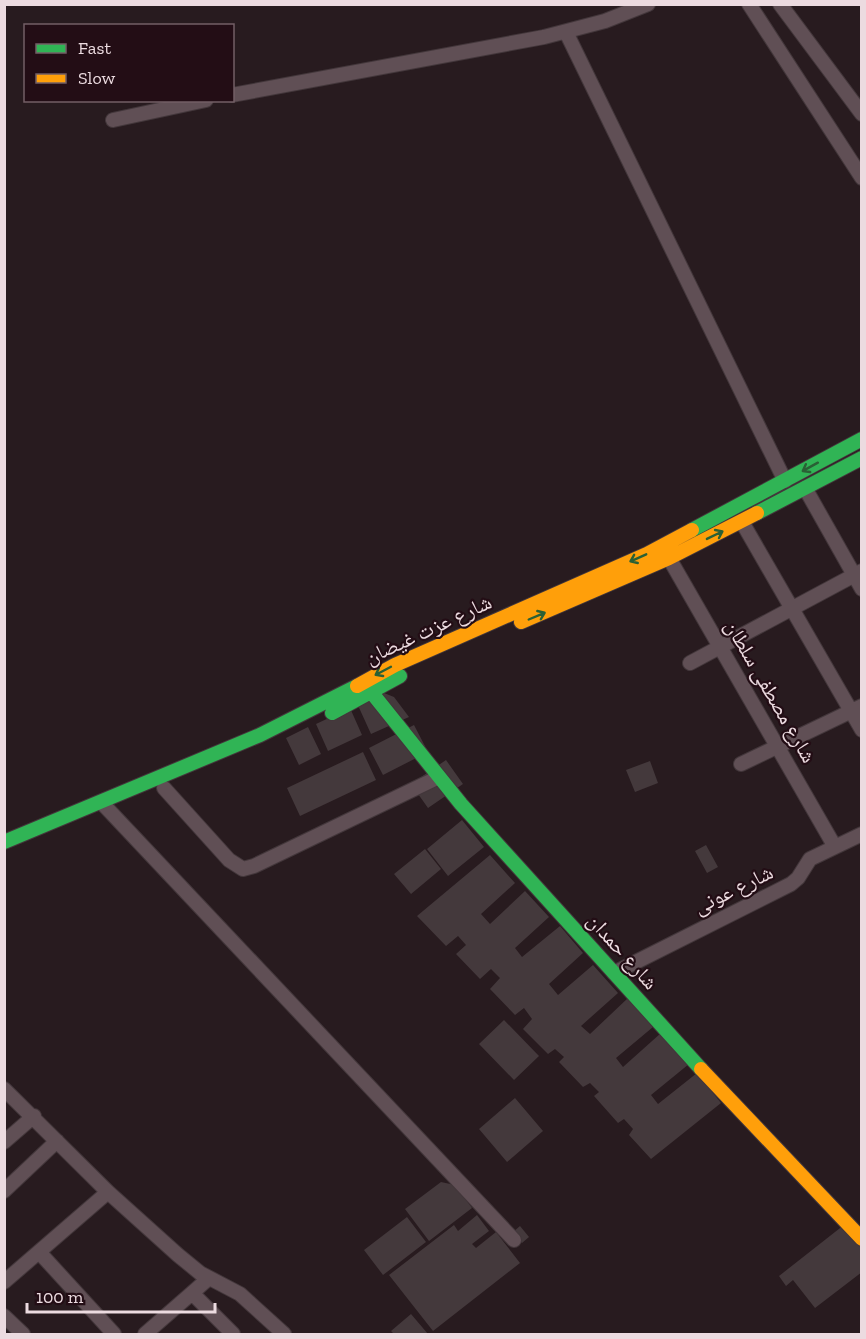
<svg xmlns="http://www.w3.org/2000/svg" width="866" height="1339" viewBox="0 0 866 1339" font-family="'Zilla Slab','Noto Naskh Arabic',serif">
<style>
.building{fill:#44393c}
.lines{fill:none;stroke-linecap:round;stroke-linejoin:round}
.street-casing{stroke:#43373b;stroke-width:16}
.fast-casing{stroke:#43373b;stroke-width:16}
.slow-casing{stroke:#43373b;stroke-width:16}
.street{stroke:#604f55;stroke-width:14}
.fast{stroke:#30b455;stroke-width:14}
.slow{stroke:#ff9f0a;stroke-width:14}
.oneway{stroke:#2a6035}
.labels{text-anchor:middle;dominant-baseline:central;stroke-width:4.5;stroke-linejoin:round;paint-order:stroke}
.street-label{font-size:21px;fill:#ecdbe0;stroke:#230d15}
</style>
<rect width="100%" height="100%" fill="#281b1f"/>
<path class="building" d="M379,691L394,697L409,717L371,734L356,701Z
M350,708L362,735L328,751L316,724Z
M414,725L428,752L383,775L369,748Z
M308,727L321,754L299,765L286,738Z
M363,752L376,780L300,816L287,788Z
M446,760L463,784L428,808L411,784Z
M650,761L658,783L635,792L626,770Z
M462,820L484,847L448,876L427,849Z
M706,845L718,867L707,873L695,851Z
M425,849L441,869L411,894L394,874Z
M490,855L515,883L481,914L490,924L525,891L549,917L515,948L522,957L560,926L583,953L549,984L558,995L593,965L618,993L581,1026L590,1034L628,998L653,1027L616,1058L623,1067L661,1033L689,1064L651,1095L658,1104L697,1073L721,1103L651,1159L629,1135L633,1129L624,1119L618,1123L594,1096L599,1092L590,1083L583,1087L559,1062L564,1057L555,1049L548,1054L523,1029L532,1019L524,1008L515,1015L490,989L500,978L491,969L480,979L456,954L466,945L458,936L446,946L417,916Z
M504,1020L539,1056L514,1080L479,1044Z
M515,1098L543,1131L507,1162L479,1129Z
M441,1182L455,1185L472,1208L429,1241L405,1209Z
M477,1215L489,1231L472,1244L476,1248L496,1232L520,1263L433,1331L389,1275L454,1225L458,1231Z
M407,1217L426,1242L383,1275L364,1250Z
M849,1221L862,1237V1272L815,1308L793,1280L786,1286L779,1276Z
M520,1226L529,1237L522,1243L513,1232Z
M411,1314L428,1334H394L391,1331Z"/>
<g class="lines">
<g class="street-casing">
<path id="street" d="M749,4L862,178
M780,4L862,114
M566,32L785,481
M232,95L544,37L605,21L648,4
M113,120L206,100
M805,488L862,589
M742,522L862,730
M669,558L835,847
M690,663L862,571
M741,764L862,706
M164,788L229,860L243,869L254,866L439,777
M102,803L514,1240
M614,973L791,884L798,878L810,859L862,834
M4,1089L108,1192L178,1255L200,1273L240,1294L284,1334
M4,1142L34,1116
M4,1191L57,1141
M39,1252L114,1334
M209,1278L192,1293L233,1334
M4,1282L108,1192
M4,1316L23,1334
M145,1334L192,1293"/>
</g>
<g class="fast-casing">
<path id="fast" d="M757,513L862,458
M692,530L862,439
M364,683L461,804L701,1069
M332,713L400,676
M4,842L260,735L357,686"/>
</g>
<g class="slow-casing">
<path id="slow" d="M521,622L669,558L757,513
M357,686L395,665L647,554L692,530
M701,1069L862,1239"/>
</g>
<use href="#street" class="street"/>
<use href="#fast" class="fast"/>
<use href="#slow" class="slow"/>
</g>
<defs><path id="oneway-shaft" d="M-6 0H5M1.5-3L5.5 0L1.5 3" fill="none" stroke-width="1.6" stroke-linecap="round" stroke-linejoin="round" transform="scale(1.5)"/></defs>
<g class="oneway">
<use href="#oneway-shaft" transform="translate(810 467) rotate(151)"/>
<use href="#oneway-shaft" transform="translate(715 535) rotate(-26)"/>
<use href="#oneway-shaft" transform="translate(638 558) rotate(156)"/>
<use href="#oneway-shaft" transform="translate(537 616) rotate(-23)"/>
<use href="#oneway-shaft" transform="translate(383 671) rotate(152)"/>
</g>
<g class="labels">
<g class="street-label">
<text transform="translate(428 629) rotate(-25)">شارع عزت غيضان</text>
<text transform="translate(771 691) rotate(60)">شارع مصطفى سلطان</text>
<text transform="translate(733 889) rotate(-26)">شارع عونى</text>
<text transform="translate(623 951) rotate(48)">شارع حمدان</text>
</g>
</g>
<rect width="866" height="1339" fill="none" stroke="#ecdbe0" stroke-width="12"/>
<rect x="24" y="24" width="210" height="78" fill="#230d15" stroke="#735f66" stroke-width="1.5"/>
<rect x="36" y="44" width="30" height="9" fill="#30b455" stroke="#735f66" stroke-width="1.5"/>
<text x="78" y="54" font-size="18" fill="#ecdbe0">Fast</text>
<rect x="36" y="74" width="30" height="9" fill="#ff9f0a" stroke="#735f66" stroke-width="1.5"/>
<text x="78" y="84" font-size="18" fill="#ecdbe0">Slow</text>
<path d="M27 1303v9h188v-9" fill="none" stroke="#ecdbe0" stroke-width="3"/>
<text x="36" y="1303" font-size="18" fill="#ecdbe0" stroke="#230d15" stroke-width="4.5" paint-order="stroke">100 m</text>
</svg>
